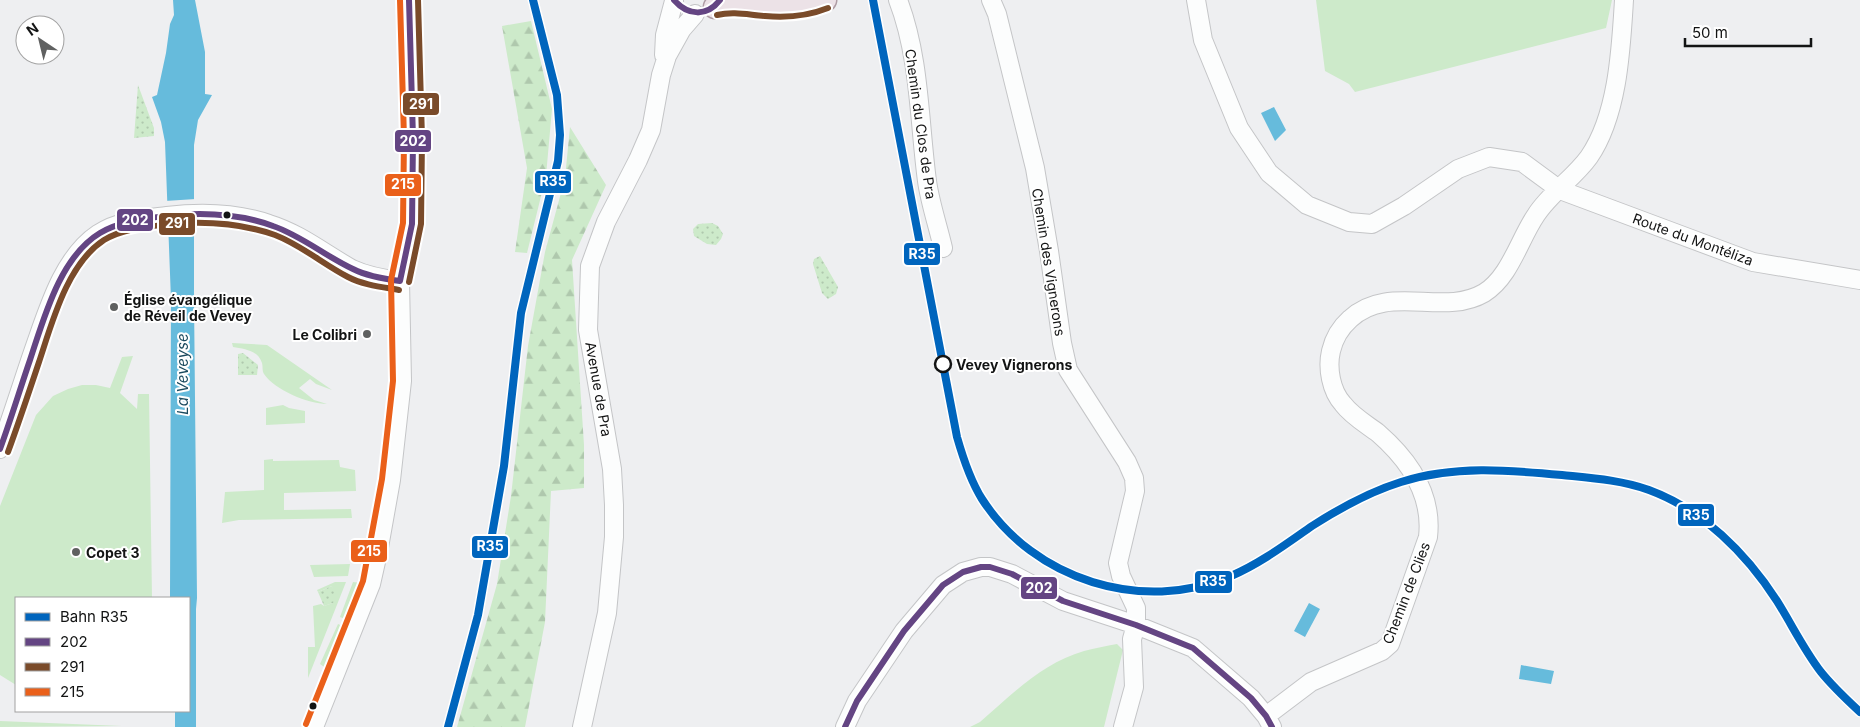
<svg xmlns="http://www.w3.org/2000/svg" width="1860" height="727" viewBox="0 0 1860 727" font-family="Inter,sans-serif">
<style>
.green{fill:#cdeaca}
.forest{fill:url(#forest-firs)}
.park{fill:url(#park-dots)}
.water{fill:#66bbdc}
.pier{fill:#eeeff1}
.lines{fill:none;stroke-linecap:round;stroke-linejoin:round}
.minor-casing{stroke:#c4c5c7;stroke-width:20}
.major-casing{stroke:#ae9ca4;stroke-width:25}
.minor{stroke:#fcfdfd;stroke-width:18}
.major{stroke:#ece2e7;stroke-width:22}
.bus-1-casing{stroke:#fff;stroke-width:10}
.bus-2-casing{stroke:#fff;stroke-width:10}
.bus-3-casing{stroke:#fff;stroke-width:10}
.bus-1{stroke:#644583;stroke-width:6}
.bus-2{stroke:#7a4b2a;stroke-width:6}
.bus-3{stroke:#ea601a;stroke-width:6}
.rail-1-casing{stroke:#fff;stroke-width:11}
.rail-1{stroke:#0065bd;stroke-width:8}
.bus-dot{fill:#131414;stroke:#fff;stroke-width:2}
.poi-dot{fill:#606161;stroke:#fff;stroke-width:2}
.stop-dot{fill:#fff;stroke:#131414;stroke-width:2.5}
.labels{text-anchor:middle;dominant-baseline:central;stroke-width:4;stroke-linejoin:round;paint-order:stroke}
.street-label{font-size:14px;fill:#131414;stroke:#fff}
.poi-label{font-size:14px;font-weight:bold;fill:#131414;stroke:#fff;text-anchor:start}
.stop-label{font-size:14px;font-weight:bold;fill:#131414;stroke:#fff;text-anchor:start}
.water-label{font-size:15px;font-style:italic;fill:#1b4a5e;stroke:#fff}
.line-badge{stroke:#fff;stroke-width:2}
.badge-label{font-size:14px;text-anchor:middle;font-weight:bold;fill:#fff}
</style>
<defs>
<pattern id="forest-firs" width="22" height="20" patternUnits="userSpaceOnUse" patternTransform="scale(1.25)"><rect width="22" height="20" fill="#cdeaca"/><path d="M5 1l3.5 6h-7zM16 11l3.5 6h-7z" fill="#afc8ad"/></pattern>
<pattern id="park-dots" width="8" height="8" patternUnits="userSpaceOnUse" patternTransform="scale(1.25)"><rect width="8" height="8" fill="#cdeaca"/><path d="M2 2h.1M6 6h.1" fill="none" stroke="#afc8ad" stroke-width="1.8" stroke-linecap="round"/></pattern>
</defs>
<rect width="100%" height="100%" fill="#eeeff1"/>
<path class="green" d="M1316,0H1612L1606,28L1355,92L1349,84L1325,71Z
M232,343L267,345L332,390L316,384L310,379L299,388L314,400L327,404C308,404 275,390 264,374C262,371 263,367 262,363C258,350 244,349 233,347Z
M133,356L120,393L137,409L138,394H149L152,598H16V685L0,675V506L36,415L53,396L68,389L82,385H96L110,388L122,357Z
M283,405L289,408L305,411V423L266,425V408Z
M273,459V461L339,460L340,467L355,470L356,491L284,493V510L351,509L352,518L239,520L222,523L225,492L264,490V460Z
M350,564L348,576L314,577L310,565Z
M335,582H346L308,678V647H315L313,606L321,604L324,606L333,603L332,586L318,592L317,590Z
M353,582L361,583L348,620L340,617Z
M338,624L345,627L327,669L320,664Z
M1117,644L1123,650L1104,727H970L980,722C1011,695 1042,663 1084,651C1095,648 1106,646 1117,644Z
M0,721L122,726L0,727Z"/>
<path class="forest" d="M531,21L552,109L546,176L527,253L515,252L527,168L502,26Z
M570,127L606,185L572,260L584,445V488L551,491L545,622L525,727H457L497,584L511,496L528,346L545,252L565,178Z"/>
<path class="park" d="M138,85L154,128V136L134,138Z
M712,223L718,226L723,234L721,239L716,245L707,244L694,236L693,229L698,224Z
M820,256L838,287L836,294L828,299L822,293L813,264L814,259Z
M243,353L258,365L257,375H238V354Z
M332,586L336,598L333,603L324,606L318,592Z"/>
<path class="water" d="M173,0H195L205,52V94L212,95L198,120L194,145V299L197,598L196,609V727H175V711H189V598H170L171,300L165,142L161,122L152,97L157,95L166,53L170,24L174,15Z
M1274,107L1286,130L1275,141L1261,113Z
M1309,603L1320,609L1305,637L1294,631Z
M1521,665L1554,671L1551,684L1519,679Z"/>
<path class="pier" d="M196,199V232L166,233L165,201Z"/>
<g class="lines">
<g class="minor-casing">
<path id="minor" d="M898,0C920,57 919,121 927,181C930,203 938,226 943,248
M991,0L997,14L1035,168L1049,251L1062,343L1068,370L1127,462L1134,478L1135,491L1118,563L1121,576L1136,608V625L1132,639L1134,687L1123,727
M1196,0L1203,40L1239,128L1269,173L1307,205L1349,222L1372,224L1404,206L1458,169L1489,157L1522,162L1560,190L1753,262L1860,280
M664,55L665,35L674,1
M0,449C12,417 22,384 33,352C47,313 62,258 98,234C120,220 142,219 167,216C200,212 237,213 269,224C299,233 325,254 352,269C367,276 384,279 400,281
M1266,716L1311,682L1382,651L1390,644L1428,537C1433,494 1409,460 1378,433C1366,424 1352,416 1343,404C1331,391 1327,368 1331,351C1334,338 1341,327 1350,319C1388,283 1443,317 1484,293C1510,277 1519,240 1536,215C1550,193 1574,178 1589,157C1618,115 1621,49 1624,0
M314,727L371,584L378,553L391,480L402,381L400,281L402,267L406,258L412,224L413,138L409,0
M582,727L607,613L614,537V505L612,469L588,330L590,266L606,222L638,160L651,130L661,75L667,56L682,29L695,14
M845,727L857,701L904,631L943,585L963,572L981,567H990L1012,574L1063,601L1136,625L1193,648L1251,698L1266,716L1272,727"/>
</g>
<g class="major-casing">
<path id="major" d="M715,7C733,0 753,7 772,8C790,9 809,7 825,0"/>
</g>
<use href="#minor" class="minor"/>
<use href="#major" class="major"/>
<g class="bus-1-casing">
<path id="bus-1" d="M674,0C688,16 707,17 720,0
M400,281L412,224L413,138L409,0
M0,449C11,419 20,389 30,360C44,318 60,257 100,233C120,221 143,219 165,216C202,212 238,213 273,226C302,236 325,256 353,269C367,276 384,279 400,281
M845,727L857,701L904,631L943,585L963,572L981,567H990L1012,574L1063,601L1136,625L1193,648L1251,698L1266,716L1272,727"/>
</g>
<g class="bus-2-casing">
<path id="bus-2" d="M717,15C734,11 749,15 765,16C787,18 808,16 828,8
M409,282L421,224L422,138L418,0
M8,452C19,422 29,392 39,362C52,323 67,264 104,240C124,228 148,227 170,224C206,221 241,223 275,235C301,245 323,264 348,277C363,285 382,287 399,290"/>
</g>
<g class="bus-3-casing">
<path id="bus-3" d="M306,724L363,581L382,479L393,381L391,280L403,223L404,138L400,0"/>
</g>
<use href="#bus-1" class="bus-1"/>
<use href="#bus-2" class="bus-2"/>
<use href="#bus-3" class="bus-3"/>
<g class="rail-1-casing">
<path id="rail-1" d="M873,0L957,437C963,458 970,480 982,499C1034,580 1142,614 1231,576C1261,563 1286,544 1312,526C1340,508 1369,492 1401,482C1454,465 1508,470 1562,475C1591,478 1621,480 1649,490C1703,510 1746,553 1777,601C1792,625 1804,650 1821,672C1833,687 1846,699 1860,712
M448,727L478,615L504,466L521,313L558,161L560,135L557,95L533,0"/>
</g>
<use href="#rail-1" class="rail-1"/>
</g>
<g class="bus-dot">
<circle cx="227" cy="215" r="4.5"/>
<circle cx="313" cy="706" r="4.5"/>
</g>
<g class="poi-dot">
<circle cx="114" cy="307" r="5"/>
<circle cx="367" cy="334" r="5"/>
<circle cx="76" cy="552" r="5"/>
</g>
<circle class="stop-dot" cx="943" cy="364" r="8"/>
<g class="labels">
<g class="street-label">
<text transform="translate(921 124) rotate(82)">Chemin du Clos de Pra</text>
<text transform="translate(1693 239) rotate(20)">Route du Montéliza</text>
<text transform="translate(1049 262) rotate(81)">Chemin des Vignerons</text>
<text transform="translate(599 389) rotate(80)">Avenue de Pra</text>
<text transform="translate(1406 593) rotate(-69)">Chemin de Clies</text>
</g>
<g class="poi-label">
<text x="124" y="299">Église évangélique<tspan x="124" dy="16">de Réveil de Vevey</tspan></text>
<text x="357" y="334" text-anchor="end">Le Colibri</text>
<text x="86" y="552">Copet 3</text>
</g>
<g class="stop-label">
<text x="956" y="364">Vevey Vignerons</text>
</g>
<g class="water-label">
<text transform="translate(182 374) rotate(-90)">La Veveyse</text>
</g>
</g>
<g class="line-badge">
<rect x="402" y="92" width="38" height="24" rx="5" fill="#7a4b2a"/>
<rect x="394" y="129" width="38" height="24" rx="5" fill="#644583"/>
<rect x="534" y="170" width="38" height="24" rx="5" fill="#0065bd"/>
<rect x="384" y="173" width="38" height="24" rx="5" fill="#ea601a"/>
<rect x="116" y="208" width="38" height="24" rx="5" fill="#644583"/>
<rect x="158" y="212" width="38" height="24" rx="5" fill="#7a4b2a"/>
<rect x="903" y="242" width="38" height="24" rx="5" fill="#0065bd"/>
<rect x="1677" y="503" width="38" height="24" rx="5" fill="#0065bd"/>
<rect x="471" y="535" width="38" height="24" rx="5" fill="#0065bd"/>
<rect x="350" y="539" width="38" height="24" rx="5" fill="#ea601a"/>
<rect x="1194" y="570" width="39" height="24" rx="5" fill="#0065bd"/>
<rect x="1020" y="576" width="38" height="24" rx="5" fill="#644583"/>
</g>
<g class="badge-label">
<text x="421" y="109">291</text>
<text x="413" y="146">202</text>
<text x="553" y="186">R35</text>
<text x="403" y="189">215</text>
<text x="135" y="225">202</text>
<text x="177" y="228">291</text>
<text x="922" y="259">R35</text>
<text x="1696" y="520">R35</text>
<text x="490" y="551">R35</text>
<text x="369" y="556">215</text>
<text x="1213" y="586">R35</text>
<text x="1039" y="593">202</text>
</g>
<rect x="15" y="597" width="175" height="115" fill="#ffffff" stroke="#a1a1a1"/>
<rect x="25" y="613" width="25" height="8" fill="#0065bd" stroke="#a1a1a1"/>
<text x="60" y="622" font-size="15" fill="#131414">Bahn R35</text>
<rect x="25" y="638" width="25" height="8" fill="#644583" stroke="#a1a1a1"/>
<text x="60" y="647" font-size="15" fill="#131414">202</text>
<rect x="25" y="663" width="25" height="8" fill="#7a4b2a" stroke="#a1a1a1"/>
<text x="60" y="672" font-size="15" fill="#131414">291</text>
<rect x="25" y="688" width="25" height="8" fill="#ea601a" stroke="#a1a1a1"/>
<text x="60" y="697" font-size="15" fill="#131414">215</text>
<g transform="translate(40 40) rotate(325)"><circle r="24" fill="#ffffff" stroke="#a1a1a1"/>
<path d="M0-4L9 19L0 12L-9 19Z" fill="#606161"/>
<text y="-8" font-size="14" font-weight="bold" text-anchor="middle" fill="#131414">N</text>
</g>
<path d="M1685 38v8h126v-8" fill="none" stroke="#131414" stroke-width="2.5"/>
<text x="1692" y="38" font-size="15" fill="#131414" stroke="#ffffff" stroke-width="4" paint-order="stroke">50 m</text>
</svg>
